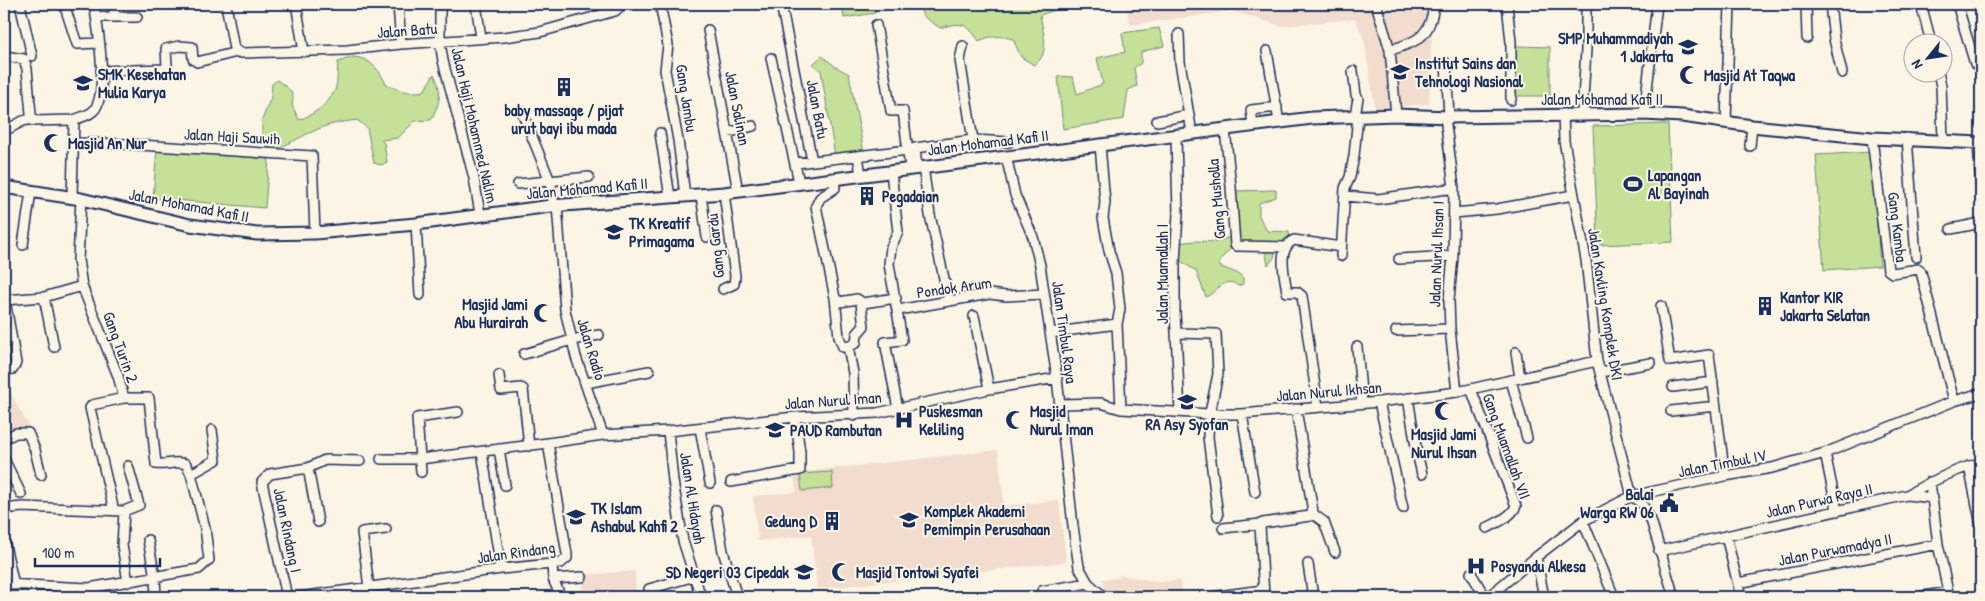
<svg xmlns="http://www.w3.org/2000/svg" width="1985" height="601" viewBox="0 0 1985 601" font-family="'Patrick Hand',sans-serif">
<style>
.built{fill:#f2dcce}
.green{fill:#c5e198;stroke:#70887b}
.lines{fill:none;stroke-linecap:round;stroke-linejoin:round}
.minor-casing{stroke:#1b2f5e;stroke-width:12}
.major-casing{stroke:#1b2f5e;stroke-width:15}
.minor{stroke:#fcf5e5;stroke-width:9}
.major{stroke:#fcf5e5;stroke-width:11}
.labels{text-anchor:middle;dominant-baseline:central;stroke-width:4;stroke-linejoin:round;paint-order:stroke}
.street-label{font-size:16px;fill:#1b2f5e;stroke:#fcf5e5}
.poi-label{font-size:16px;font-weight:bold;fill:#1b2f5e;stroke:#fcf5e5;text-anchor:start}
</style>
<rect width="100%" height="100%" fill="#fcf5e5"/>
<filter id="ink" filterUnits="userSpaceOnUse"><feTurbulence type="fractalNoise" baseFrequency=".02" numOctaves="2"/><feDisplacementMap in="SourceGraphic" scale="10" xChannelSelector="R" yChannelSelector="G"/><feConvolveMatrix kernelMatrix="1 2 1 2 8 2 1 2 1" color-interpolation-filters="sRGB"/></filter>
<g filter="url(#ink)">
<path class="built" d="M1126,4H1433L1429,104L1375,108L1364,39L1355,19L1281,26L1232,11L1130,25Z
M4,375L15,402L29,426L4,440Z
M998,450L1004,506L1059,500L1066,562L817,589L811,535L758,541L753,496L796,492L794,473Z
M635,571L636,597H584L583,575Z
M1119,575L1162,582L1180,580L1182,593L1194,592L1195,597H1108L1104,591L1103,579L1120,578Z"/>
<path class="green" d="M842,4H874L875,13L844,18Z
M918,4H1073V7L1055,10L1040,15C1043,32 1051,54 1034,65L1021,57L1013,39C1001,36 990,35 979,41C966,22 961,22 940,28L923,16Z
M1247,4H1279L1273,10Z
M1159,28L1164,46L1141,52V63L1134,68L1137,86L1128,90L1124,119L1063,129L1058,76L1073,77L1077,94L1103,84L1097,58L1125,52L1122,33Z
M1516,46L1550,47V96H1516Z
M822,56L836,67L849,74L865,158L836,162L821,71L813,64Z
M353,57C370,58 379,69 386,84C399,91 410,94 424,91L434,74C443,93 440,102 431,120L415,121L398,138L381,140L384,143L387,162L381,165L374,163L367,128L357,120C342,122 328,124 314,131C299,137 286,147 270,150L262,137V120L271,97L272,84L277,80C287,87 296,92 292,105L299,120C314,114 327,106 335,90C338,83 337,70 338,62Z
M1668,124L1673,242L1598,245L1593,126Z
M157,149L269,159L265,208L153,198Z
M1872,152L1880,266L1824,270L1816,155Z
M1276,190V197L1259,203V216L1267,231L1289,232L1290,241L1276,247L1274,258L1268,265L1265,250L1251,243L1237,242L1220,260L1219,266L1239,274L1243,278V284L1238,286C1225,275 1217,292 1206,297L1196,271L1179,260L1177,243L1195,241L1217,242L1235,235L1232,191Z
M832,472L833,488L802,491L800,474Z"/>
<g class="lines">
<g class="minor-casing">
<path id="minor" d="M20,4L32,56
M64,4L77,44L99,43
M113,4L115,17
M226,4L234,49L241,53L347,50L401,44L504,37L540,32L615,11L623,4
M398,4L401,44
M440,4V42L443,61L474,178L480,214
M476,4L481,38
M660,4L668,45L665,70L678,140L685,196
M781,4L812,161
M1376,4L1390,50L1396,115
M1507,4L1511,42V100
M1806,4L1807,38
M1830,4L1834,39L1842,73
M1921,4L1931,42
M1957,4L1975,64L1981,65
M297,9L304,52
M96,17H137
M876,25L891,111H903L910,169
M708,30L738,191
M1179,34L1180,62L1192,133
M1390,50C1419,42 1431,35 1434,4
M1267,51L1279,122
M4,56L24,59L27,69L31,114L33,121L74,120
M771,58L799,182
M1446,63L1449,117
M101,71L165,69L167,66L166,49L179,46L192,47L193,59L197,62L237,52
M1353,71L1356,95L1358,98L1355,116
M1938,72L1941,86L1943,140
M522,112L550,181L554,205
M1563,114L1564,141L1586,260L1597,361L1632,496L1642,504L1651,520L1674,597
M1644,114L1657,4
M1582,115L1586,50V4
M1445,117L1454,188L1453,256L1449,300L1450,329L1457,392
M1157,121L1189,115
M1726,122L1730,4
M1253,125L1251,110L1277,107
M10,128L23,121L32,119
M1225,129L1231,187L1235,245L1236,246L1286,247
M660,133L670,197
M727,133L753,126
M1176,136L1178,214L1175,262V312L1180,412
M1872,138L1888,270L1892,273L1919,269L1921,272L1954,401
M1907,138L1916,257
M973,140L1009,142
M1978,142L1981,189
M73,143L124,144L312,156L315,233
M1100,145L1105,202L1103,218L1109,251L1116,273L1120,309L1117,324L1121,409
M1750,146L1752,126
M858,156L861,175
M1006,156L1015,195L1033,237L1040,265L1057,378L1073,526L1079,567L1088,583L1104,597
M796,163L908,150
M923,167L930,215L949,301
M917,168L915,148L973,140L960,60L963,46
M891,172L898,232L891,247L889,264L902,340L885,342L898,409
M834,178L835,188L820,198L816,206L835,298L840,302L857,299L863,303L896,298
M518,184L589,177
M701,195L707,237
M1345,196L1378,199L1454,188
M72,197L74,120C81,117 91,115 95,109C108,90 98,27 94,4
M81,199L78,260L82,286L118,376L124,398L92,405L90,408L114,511
M557,205L565,310L576,357L603,435L668,431L795,417L877,413L989,389L1057,378
M1454,213L1497,209L1573,195
M416,224L420,295
M1951,229L1981,223
M23,245L31,192
M1341,256L1345,188L1350,177L1354,156L1358,116
M1399,259L1453,256
M723,289L734,284L735,276L724,193
M44,297L54,347
M835,298L839,337L843,347L850,346L856,343L857,334L864,326L861,303
M4,300L44,297L82,286
M1661,306L1670,361L1709,355L1725,476
M898,310L989,294L1006,296L1044,294
M974,316L989,389
M1396,331L1450,329
M1050,333L1117,324
M1177,333L1216,334L1218,374L1209,417L1208,437L1218,516
M848,347L853,373L854,416
M1357,347L1362,403
M1516,352L1520,378
M524,354L572,340L599,335
M4,370L13,369L16,363L5,300
M1600,372L1651,363
M499,375L501,390L521,388L523,389L529,446
M1511,380L1527,438
M586,383L649,371
M1673,387L1713,382
M1471,389L1516,506C1511,517 1498,522 1487,528
M124,398H149L156,464C166,466 176,460 186,464L191,474
M1408,398L1417,453L1422,474
M1379,402L1403,508
M1060,404L1101,403L1121,409L1210,414H1242L1379,402L1457,392L1597,361
M1318,407L1302,296L1297,292H1287C1285,277 1276,248 1294,240L1341,247
M1671,411L1716,406
M1242,414L1255,492
M700,428L710,483
M668,431L673,481L683,541L701,597
M4,439L16,433H28L35,450L41,475
M499,449L505,485
M482,452L501,569
M1825,453L1837,511
M4,459L21,494
M381,459H420L548,443
M1969,466L1981,525
M308,468L318,522
M421,472L417,418L458,412
M731,482L800,470V452L795,417
M1930,482L1938,544L1949,597
M1907,495L1933,498
M4,509L22,507L124,511L139,505L128,466
M716,510L723,551L737,597
M124,511L122,545L128,582
M1313,514L1324,522L1335,552
M1583,521L1614,597
M1223,528L1261,524
M1726,536L1741,597
M148,540L155,577L156,597
M5,545L14,585
M1659,551L1907,495C1930,482 1955,469 1981,463
M1536,557L1544,597
M1308,564L1313,597
M552,565L553,579L582,577
M1471,573L1485,597
M553,579L561,597
M1738,583L1938,544
M4,584L89,588L199,569L209,560L205,528L191,474L216,460L212,430
M369,588L362,532L386,529
M649,589L695,576
M1042,591L1088,583
M287,597L262,482L270,474L308,468L325,460L360,461
M299,597L501,569L561,563L567,558V554L548,443L603,435
M1210,597L1263,590
M1264,597L1260,525L1263,523L1310,516L1313,512L1296,409
M1488,597L1536,557L1583,521L1632,496L1725,476L1772,468L1825,453L1954,401L1981,393
M1919,597L1948,592"/>
</g>
<g class="major-casing">
<path id="major" d="M4,187L81,199L190,225L257,234L315,233L416,224L551,206L724,193L1312,118L1396,115L1449,117L1644,114L1682,116L1752,126L1872,138L1981,143"/>
</g>
<use href="#minor" class="minor"/>
<use href="#major" class="major"/>
</g>
</g>
<defs>
<g id="school-bare" transform="scale(1.5)"><path d="M0-5L7-2L0 1L-7-2ZM-4 1L0 2.5L4 1V4Q0 6-4 4Z" fill="#1b2f5e" stroke="#fcf5e5" stroke-width="2.5" paint-order="stroke"/></g>
<g id="university-bare" transform="scale(1.5)"><path d="M0-5L7-2L0 1L-7-2ZM-4 1L0 2.5L4 1V4Q0 6-4 4Z" fill="#1b2f5e" stroke="#fcf5e5" stroke-width="2.5" paint-order="stroke"/></g>
<g id="mosque-bare" transform="scale(1.5)"><path d="M3.5-4.9A6 6 0 1 0 3.5 4.9A5 5 0 1 1 3.5-4.9Z" fill="#1b2f5e" stroke="#fcf5e5" stroke-width="2.5" paint-order="stroke"/></g>
<g id="building-bare" transform="scale(1.5)"><path d="M-4-6H4V6H1V3H-1V6H-4ZM-2.5-4.3h1.7v1.8h-1.7ZM.8-4.3h1.7v1.8H.8ZM-2.5-1h1.7V.8h-1.7ZM.8-1h1.7V.8H.8Z" fill="#1b2f5e" stroke="#fcf5e5" stroke-width="2.5" paint-order="stroke"/></g>
<g id="stadium-bare" transform="scale(1.5)"><path d="M0-5a6.5 5 0 1 0 0 10a6.5 5 0 1 0 0-10ZM-3.5-1.8h7v3.6h-7Z" fill="#1b2f5e" stroke="#fcf5e5" stroke-width="2.5" paint-order="stroke"/></g>
<g id="hospital-bare" transform="scale(1.5)"><path d="M-5-5h3v3.5h4V-5h3V5h-3V1.5h-4V5h-3Z" fill="#1b2f5e" stroke="#fcf5e5" stroke-width="2.5" paint-order="stroke"/></g>
<g id="civic-bare" transform="scale(1.5)"><path d="M-.6-6.5H3V-4.5H.6V-3L4-1V1h2V6H-6V1h2V-1L-.6-3ZM-1.2 2.5V6h2.4V2.5Z" fill="#1b2f5e" stroke="#fcf5e5" stroke-width="2.5" paint-order="stroke"/></g>
</defs>
<g fill-rule="evenodd">
<use href="#school-bare" x="1688" y="47"/>
<use href="#university-bare" x="1400" y="72"/>
<use href="#mosque-bare" x="1689" y="75"/>
<use href="#school-bare" x="83" y="83"/>
<use href="#building-bare" x="564" y="87"/>
<use href="#mosque-bare" x="53" y="143"/>
<use href="#stadium-bare" x="1633" y="184"/>
<use href="#building-bare" x="867" y="196"/>
<use href="#school-bare" x="614" y="232"/>
<use href="#building-bare" x="1765" y="306"/>
<use href="#mosque-bare" x="543" y="313"/>
<use href="#school-bare" x="1187" y="402"/>
<use href="#mosque-bare" x="1444" y="411"/>
<use href="#hospital-bare" x="904" y="420"/>
<use href="#mosque-bare" x="1015" y="420"/>
<use href="#school-bare" x="775" y="430"/>
<use href="#civic-bare" x="1669" y="503"/>
<use href="#school-bare" x="576" y="517"/>
<use href="#university-bare" x="909" y="520"/>
<use href="#building-bare" x="832" y="521"/>
<use href="#hospital-bare" x="1476" y="566"/>
<use href="#school-bare" x="804" y="572"/>
<use href="#mosque-bare" x="841" y="572"/>
</g>
<g class="labels">
<g class="street-label">
<text transform="translate(407 30) rotate(-4)">Jalan Batu</text>
<text transform="translate(687 98) rotate(81)">Gang Jambu</text>
<text x="1602" y="99">Jalan Mohamad Kafi II</text>
<text transform="translate(738 108) rotate(79)">Jalan Salinan</text>
<text transform="translate(818 109) rotate(79)">Jalan Batu</text>
<text transform="translate(475 125) rotate(77)">Jalan Haji Mohammed Nalim</text>
<text transform="translate(232 136) rotate(3)">Jalan Haji Sauwih</text>
<text transform="translate(988 142) rotate(-7)">Jalan Mohamad Kafi II</text>
<text transform="translate(587 188) rotate(-5)">Jalan Mohamad Kafi II</text>
<text transform="translate(1216 199) rotate(-95)">Gang Musholla</text>
<text transform="translate(189 205) rotate(11)">Jalan Mohamad Kafi II</text>
<text transform="translate(1898 227) rotate(83)">Gang Kamba</text>
<text transform="translate(715 246) rotate(-96)">Gang Gardu</text>
<text transform="translate(1436 254) rotate(-88)">Jalan Nurul Ihsan I</text>
<text transform="translate(1162 274) rotate(-90)">Jalan Muamallah I</text>
<text transform="translate(954 287) rotate(-8)">Pondok Arum</text>
<text transform="translate(1606 304) rotate(81)">Jalan Kavling Komplek DKI</text>
<text transform="translate(1065 332) rotate(82)">Jalan Timbul Raya</text>
<text transform="translate(121 347) rotate(70)">Gang Turin 2</text>
<text transform="translate(592 349) rotate(73)">Jalan Radio</text>
<text transform="translate(1329 391) rotate(-5)">Jalan Nurul Ikhsan</text>
<text transform="translate(833 400) rotate(-4)">Jalan Nurul Iman</text>
<text transform="translate(1507 446) rotate(70)">Gang Muamallah VII</text>
<text transform="translate(1722 463) rotate(-11)">Jalan Timbul IV</text>
<text transform="translate(693 498) rotate(81)">Jalan Al Hidayah</text>
<text transform="translate(1819 500) rotate(-13)">Jalan Purwa Raya II</text>
<text transform="translate(288 530) rotate(78)">Jalan Rindang I</text>
<text transform="translate(1835 549) rotate(-11)">Jalan Purwamadya II</text>
<text transform="translate(516 552) rotate(-8)">Jalan Rindang</text>
</g>
<g class="poi-label">
<text x="1673" y="38" text-anchor="end">SMP Muhammadiyah<tspan x="1673" dy="18">1 Jakarta</tspan></text>
<text x="1415" y="63">Institut Sains dan<tspan x="1415" dy="18">Tehnologi Nasional</tspan></text>
<text x="98" y="74">SMK Kesehatan<tspan x="98" dy="18">Mulia Karya</tspan></text>
<text x="1704" y="75">Masjid At Taqwa</text>
<text x="564" y="110" text-anchor="middle">baby massage / pijat<tspan x="564" dy="18">urut bayi ibu mada</tspan></text>
<text x="68" y="143">Masjid An Nur</text>
<text x="1648" y="175">Lapangan<tspan x="1648" dy="18">Al Bayinah</tspan></text>
<text x="882" y="196">Pegadaian</text>
<text x="629" y="223">TK Kreatif<tspan x="629" dy="18">Primagama</tspan></text>
<text x="1780" y="297">Kantor KIR<tspan x="1780" dy="18">Jakarta Selatan</tspan></text>
<text x="528" y="304" text-anchor="end">Masjid Jami<tspan x="528" dy="18">Abu Hurairah</tspan></text>
<text x="919" y="411">Puskesman<tspan x="919" dy="18">Keliling</tspan></text>
<text x="1030" y="411">Masjid<tspan x="1030" dy="18">Nurul Iman</tspan></text>
<text x="1187" y="424" text-anchor="middle">RA Asy Syofan</text>
<text x="790" y="430">PAUD Rambutan</text>
<text x="1444" y="434" text-anchor="middle">Masjid Jami<tspan x="1444" dy="18">Nurul Ihsan</tspan></text>
<text x="1654" y="494" text-anchor="end">Balai<tspan x="1654" dy="18">Warga RW 06</tspan></text>
<text x="591" y="508">TK Islam<tspan x="591" dy="18">Ashabul Kahfi 2</tspan></text>
<text x="924" y="511">Komplek Akademi<tspan x="924" dy="18">Pemimpin Perusahaan</tspan></text>
<text x="817" y="521" text-anchor="end">Gedung D</text>
<text x="1491" y="566">Posyandu Alkesa</text>
<text x="789" y="572" text-anchor="end">SD Negeri 03 Cipedak</text>
<text x="856" y="572">Masjid Tontowi Syafei</text>
</g>
</g>
<rect width="1985" height="601" fill="none" stroke="#fcf5e5" stroke-width="20"/>
<rect x="10" y="10" width="1965" height="581" fill="none" stroke="#1b2f5e" stroke-width="2" filter="url(#ink)"/>
<g transform="translate(1928 58) rotate(240)"><circle r="24" fill="#fcf5e5" stroke="#a2a6af"/>
<path d="M0-4L9 19L0 12L-9 19Z" fill="#1b2f5e"/>
<text y="-8" font-size="14" font-weight="bold" text-anchor="middle" fill="#1b2f5e">N</text>
</g>
<path d="M35 558v8h125v-8" fill="none" stroke="#1b2f5e" stroke-width="2.5"/>
<text x="42" y="558" font-size="15" fill="#1b2f5e" stroke="#fcf5e5" stroke-width="4" paint-order="stroke">100 m</text>
</svg>
